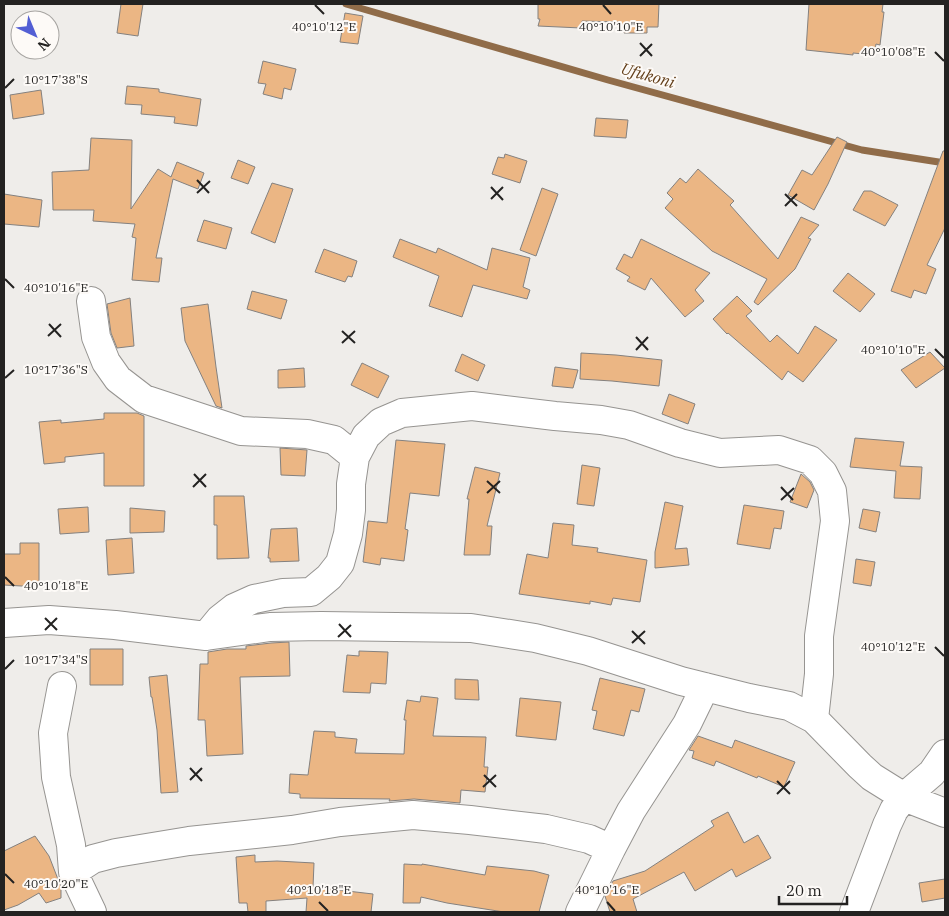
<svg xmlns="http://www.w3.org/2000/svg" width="949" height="916" viewBox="0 0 949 916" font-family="'IBM Plex Serif',serif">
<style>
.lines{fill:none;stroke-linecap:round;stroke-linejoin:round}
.stream{stroke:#906c49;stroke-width:7}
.building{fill:#ebb684;stroke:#84817f}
.minor-casing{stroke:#969491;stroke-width:30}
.minor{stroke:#fff;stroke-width:28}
.ticks{fill:none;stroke:#232221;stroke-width:2}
.labels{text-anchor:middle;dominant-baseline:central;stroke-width:4;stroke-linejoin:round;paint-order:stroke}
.water-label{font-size:16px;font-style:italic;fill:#623e19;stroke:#fdfaf7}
.ticks-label{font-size:12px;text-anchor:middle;fill:#232221;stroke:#fdfaf7;stroke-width:4;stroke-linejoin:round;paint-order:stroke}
</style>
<rect width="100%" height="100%" fill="#efedea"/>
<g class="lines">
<path class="stream" d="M346,4L608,80L862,150L945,163"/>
</g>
<path class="building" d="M121,4H143L138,36L117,33Z
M538,4H659L658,27H647V33H624V26L620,25V22L582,21L581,28L538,26L540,19H538Z
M809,4H883L882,12H884L880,45L876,44L874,55L853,53V55L806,50Z
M345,13L363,16L358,44L340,42Z
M263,61L296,69L291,90L284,88L282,99L263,94L266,84L258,83Z
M127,86L159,89V92L201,99L197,126L174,123L175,117L141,114L142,105L125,104Z
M41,90L44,114L13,119L10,95Z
M596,118L628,120L626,138L594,136Z
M837,137L847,142L828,184L814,210L788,195L802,170L812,175Z
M91,138L132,140L131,209L158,169L171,177L177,162L204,173L198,189L173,179L156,258H162L159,282L132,280L136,238L132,237L135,224L93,221L94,210H53L52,172L89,170Z
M943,151H945V228L927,265L936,269L926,294L914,290L911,298L891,291Z
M505,154L527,161L520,183L492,174L498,157L504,158Z
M238,160L255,167L248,184L231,178Z
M698,169L734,201L730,205L778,259L801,217L819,225L808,238L811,239L795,269L758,305L754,302L767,279L712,251L665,208L673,199L667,193L680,178L686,183Z
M272,183L293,189L275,243L251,233Z
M542,188L558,194L536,256L520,250Z
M864,191H871L898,205L885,226L853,210Z
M4,194L42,200L39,227L4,224Z
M204,220L232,228L226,249L197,241Z
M400,239L436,253L438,248L487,270L492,248L530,258L523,287L530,290L527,299L473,285L462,317L429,306L439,276L393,257Z
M641,239L710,273L695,290L704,301L685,317L651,278L645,290L627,281L630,277L616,269L624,254L632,258Z
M324,249L357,261L352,277L348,276L345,282L315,272Z
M848,273L875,294L860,312L833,291Z
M252,291L287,300L281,319L247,309Z
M737,296L752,311L746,316L770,342L777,335L798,354L815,326L837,340L803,382L788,371L782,380L728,333L727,334L713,319Z
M130,298L134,346L117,348L111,333L107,304Z
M208,304L216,367L222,408L216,406L185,341L181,308Z
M930,352L945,368L916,388L901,370Z
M581,353L616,355L662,360L659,386L612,381L580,379Z
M462,354L485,365L478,381L455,371Z
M362,363L389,376L378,398L351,385Z
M555,367L578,370L573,388L552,386Z
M304,368L305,387L278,388V370Z
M669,394L695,404L688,424L662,414Z
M104,413H137L144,416V486H104V453L65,457V462L44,464L39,422L61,420V423L104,419Z
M855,438L904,442L900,466L922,467L920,499L894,498L896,471L850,467Z
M396,440L445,444L439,496L410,493L405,529L408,530L404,561L381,558L380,565L363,562L368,521L387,523Z
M280,448L307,450L305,476L281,475Z
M582,465L600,468L594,506L577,504Z
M475,467L500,473L487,526H492L490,555H464L469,499H467Z
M801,474L810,482L814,490L807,508L790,502Z
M214,496H244L249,558L217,559V525H214Z
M665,502L683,506L675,549L687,548L689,565L655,568V552Z
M744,505L784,511L781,529L774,528L770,549L737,544Z
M88,507L89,532L60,534L58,509Z
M130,508L165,511L164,532L130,533Z
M863,509L880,512L876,532L859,528Z
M553,523L574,525L572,545L598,548L597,552L647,560L640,602L613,598L611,605L590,601V604L519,594L527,554L548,558Z
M297,528L299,561L270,562V558H268L271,529Z
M132,538L134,573L108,575L106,540Z
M20,543H39V587L4,585V554H20Z
M856,559L875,562L871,586L853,583Z
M289,642L290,676L240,677L243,754L207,756L205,720H198L200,664H208V652L227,649H246V646L271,643Z
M90,649H123V685H90Z
M359,651L388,652L386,684L371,683L370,693L343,692L347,655L359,656Z
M167,675L178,792L161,793L157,730L152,697H151L149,677Z
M600,678L645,689L639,712L631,710L624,736L593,729L597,711L592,710Z
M455,679L478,680L479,700L455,699Z
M421,696L438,698L433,736L486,737L484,767H488L485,792L461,790L460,803L414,799L389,801L390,799L300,798V794L289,793L290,774L308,775L314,731L335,732V737L357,739L355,753L404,754L406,720H404L407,700L420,702Z
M520,698L561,702L556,740L516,736Z
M698,736L732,748L735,740L795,762L784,787L758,776L757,778L716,761L714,766L692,758L694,751L689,750Z
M728,812L744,843L758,835L771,858L736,877L732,869L695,891L684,872L633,899L637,912H610L605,896L613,881L645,871L714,826L711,821Z
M35,836L49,856L61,887V898L46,903L39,893L18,905L4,910V851Z
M255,855V862L277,861L314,863L313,887L373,894L371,912H306L307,898L266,901V912H248L247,903H239L236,857Z
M404,864L422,865V864L485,875L487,866L534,871L549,875L539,912H504L447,903L421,897L420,903H403Z
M945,879V898L922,902L919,883Z"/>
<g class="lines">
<g class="minor-casing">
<path id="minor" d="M91,301L96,337L106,362L118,379L144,399L241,431L307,434L334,440L355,457
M4,623L49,620L115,625L206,636L270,627L321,626L471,628L535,638L588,651L681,681L749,698L789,706L814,719L860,766L872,777L904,797L945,813
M206,636L220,619L234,608L254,599L283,593L311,592L329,577L340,563L348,534L351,510V484L355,457L366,436L381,422L402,413L472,406L555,416L601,420L629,425L680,443L720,453L779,450L810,460L823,473L832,491L835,521L819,636V674L814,719
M62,686L53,733L56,777L71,845L73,872L92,912
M73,872L93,859L116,853L189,841L292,830L340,822L413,815L470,820L546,829L589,839L611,849
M580,912L611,849L631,811L687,724L705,687
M854,912L887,825L894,810L904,797L932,773L945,754"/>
</g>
<use href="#minor" class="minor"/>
</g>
<path class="ticks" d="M315,5L324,14M603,5L611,14M640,43L652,56M935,52L944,61M640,56L652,44M5,88L14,79M197,180L209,193M491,187L503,200M197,193L210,181M785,194L797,206M491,199L503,187M785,206L797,194M5,279L14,288M49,324L61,337M342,331L355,343M48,336L61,324M636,337L648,350M342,343L355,331M935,349L944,358M636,350L648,337M5,378L14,370M194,474L206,487M487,481L500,493M193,487L206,474M781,487L793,500M487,493L500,481M781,500L794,488M5,577L14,586M45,618L57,630M339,624L351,637M45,630L57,618M632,631L645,644M338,637L351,625M632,643L645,631M935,647L944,656M5,669L14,660M190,768L202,781M484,775L496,787M190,780L202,768M777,781L790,794M483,787L496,775M777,794L790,781M5,874L14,883M319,902L328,911M607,902L615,911"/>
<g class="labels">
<g class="water-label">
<text transform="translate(648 75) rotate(16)">Ufukoni</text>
</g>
</g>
<g class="ticks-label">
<text x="324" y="31">40°10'12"E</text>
<text x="611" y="31">40°10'10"E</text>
<text x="893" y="56">40°10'08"E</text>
<text x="56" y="84">10°17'38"S</text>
<text x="56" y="292">40°10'16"E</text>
<text x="893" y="354">40°10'10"E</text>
<text x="56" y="374">10°17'36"S</text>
<text x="56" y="590">40°10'18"E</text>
<text x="893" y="651">40°10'12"E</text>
<text x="56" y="664">10°17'34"S</text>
<text x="56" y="888">40°10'20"E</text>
<text x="319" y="894">40°10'18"E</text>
<text x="607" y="894">40°10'16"E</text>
</g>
<rect width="949" height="916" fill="none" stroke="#232221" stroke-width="10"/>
<g transform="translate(35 35) rotate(136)"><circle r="24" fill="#fdfaf7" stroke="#a6a4a1"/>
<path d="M0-4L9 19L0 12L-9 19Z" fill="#525ed4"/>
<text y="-8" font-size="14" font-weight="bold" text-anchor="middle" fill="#232221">N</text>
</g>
<path d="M779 896v8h68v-8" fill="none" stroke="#232221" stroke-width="2.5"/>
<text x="786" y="896" font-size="15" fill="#232221" stroke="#fdfaf7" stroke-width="4" paint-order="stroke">20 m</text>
</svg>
